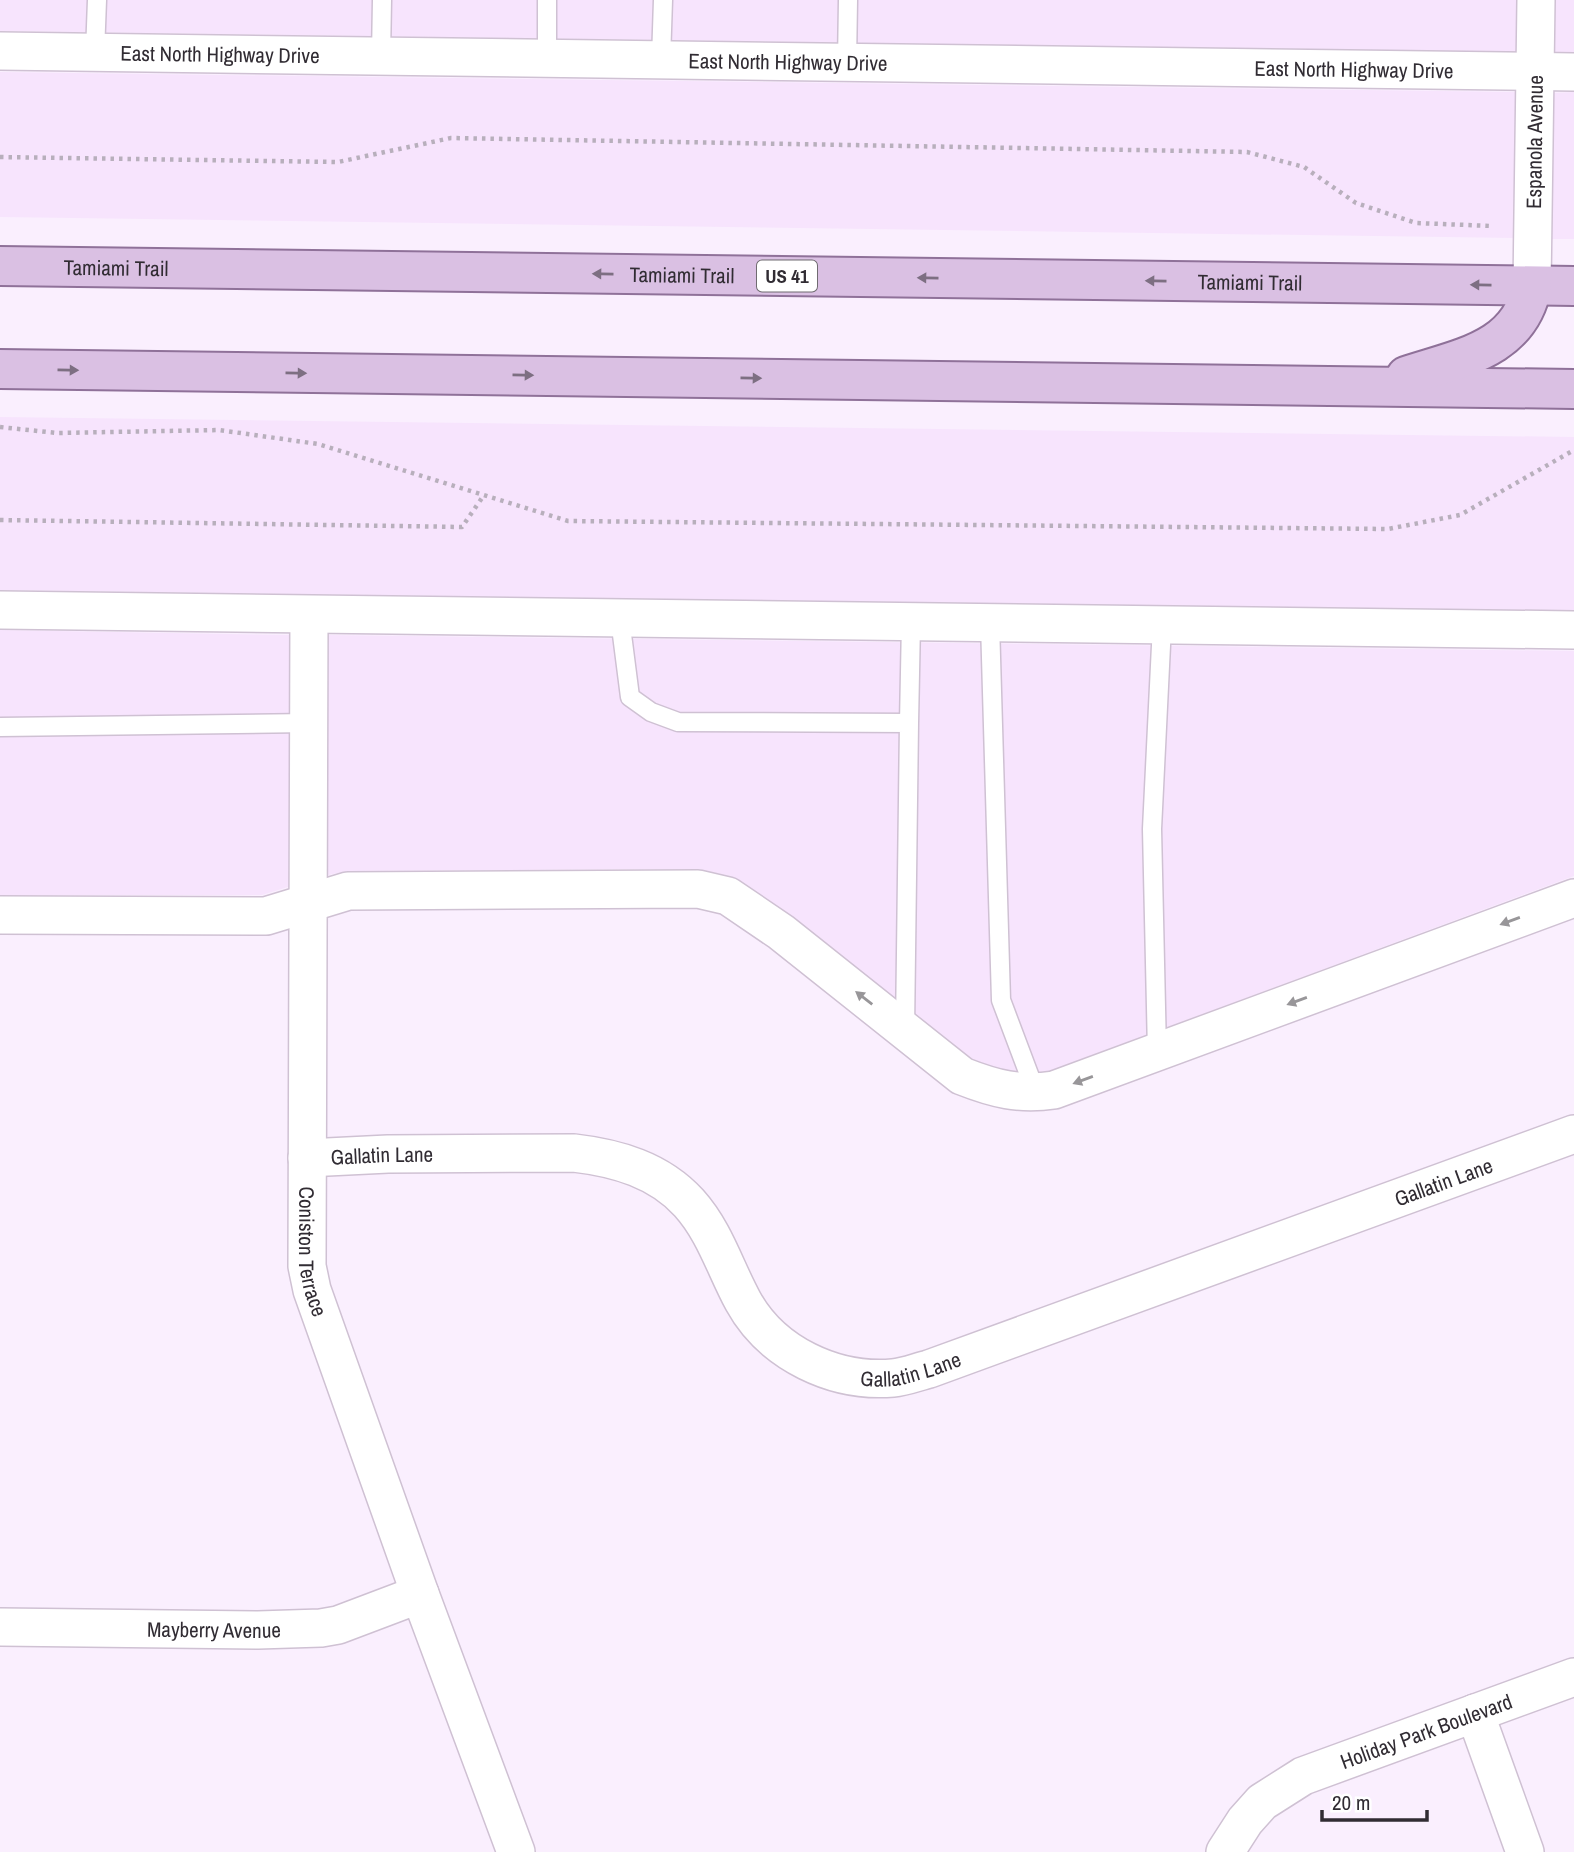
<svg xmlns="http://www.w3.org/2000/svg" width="1574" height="1852" viewBox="0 0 1574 1852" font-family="'Archivo Narrow',sans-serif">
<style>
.built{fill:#f7e4fd}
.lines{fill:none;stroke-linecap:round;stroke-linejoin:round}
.service-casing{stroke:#cfc1d3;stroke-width:21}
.minor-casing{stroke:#cfc1d3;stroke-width:40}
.primary-casing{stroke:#8f7199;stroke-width:42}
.path{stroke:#b8afbc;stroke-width:4.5;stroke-dasharray:3.5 5;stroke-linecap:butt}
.service{stroke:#fff;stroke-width:18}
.minor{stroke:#fff;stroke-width:37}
.primary{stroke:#dac0e3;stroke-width:38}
.oneway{fill:#7d6f82}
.oneway2{fill:#989699}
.labels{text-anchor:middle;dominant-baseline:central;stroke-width:6;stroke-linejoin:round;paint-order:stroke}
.shield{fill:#fff;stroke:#6f6b70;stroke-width:2}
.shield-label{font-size:19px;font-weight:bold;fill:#312c33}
.street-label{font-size:21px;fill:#312c33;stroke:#fff}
</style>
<rect width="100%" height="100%" fill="#faeffe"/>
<path class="built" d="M0,0H1518L1517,52L0,31Z
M1555,0H1574V52H1554Z
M0,72L1516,92L1515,238L0,217Z
M1574,92V239H1552L1554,93Z
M0,417L1574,437V611L0,590Z
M0,630L290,635L291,886L262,895H0Z
M328,635L1574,651V876L1049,1071L1023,1074L1000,1070L970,1058L791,916L731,876L697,869L347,871L328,875Z"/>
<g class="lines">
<g class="service-casing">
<path id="service" d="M95,53L97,0
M381,56L382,0
M547,59V0
M661,60L663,0
M847,63L848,0
M620,619L630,697L651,712L678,722L909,723L905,1030
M990,623L1001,1000L1036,1093
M909,723L911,622
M0,727L310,723
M1157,1052L1152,829L1162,625"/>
</g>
<g class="minor-casing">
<g id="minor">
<path id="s1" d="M0,51L1574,72"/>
<path id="s2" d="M1532,286L1536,0"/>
<path d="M0,610L1574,630"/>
<path id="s3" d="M309,615L307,1266L312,1290L420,1594L516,1852"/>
<path d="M0,915L266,916L348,891L698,889L728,896L781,932L962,1076C995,1089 1019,1095 1054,1090L1574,898"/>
<path id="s4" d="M307,1158L388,1154L574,1153C617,1158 659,1170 689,1203C715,1232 725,1268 743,1301C772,1354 835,1383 893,1378C905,1377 917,1372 929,1369L1574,1134"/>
<path id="s5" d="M0,1627L258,1630L321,1628L338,1625L420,1594"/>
<path d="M1475,1713L1525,1852"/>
<path id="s6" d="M1225,1852L1245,1821L1262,1802L1303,1776L1574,1677"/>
</g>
</g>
<g class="primary-casing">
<g id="primary">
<path id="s7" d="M0,266L1574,286"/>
<path d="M0,369L1574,389"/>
<path d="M1406,376C1460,358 1520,350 1532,286"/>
</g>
</g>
<path class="path" d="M0,157L338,162L451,138L1247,152L1304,167L1356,203L1416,223L1492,226
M0,427L57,433L219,430L318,444L568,521L1388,529L1460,515L1574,450
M0,520L462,527L484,495"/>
<use href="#service" class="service"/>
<use href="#minor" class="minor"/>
<use href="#primary" class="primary"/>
</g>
<defs><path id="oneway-solid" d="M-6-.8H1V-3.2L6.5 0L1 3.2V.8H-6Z" transform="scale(1.75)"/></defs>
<g class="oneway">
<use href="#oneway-solid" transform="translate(603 274) rotate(-179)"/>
<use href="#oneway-solid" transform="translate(928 278) rotate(-179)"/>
<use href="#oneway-solid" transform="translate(1156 281) rotate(-179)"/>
<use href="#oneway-solid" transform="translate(1481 285) rotate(-179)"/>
<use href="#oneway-solid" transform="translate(68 370) rotate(1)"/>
<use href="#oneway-solid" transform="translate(296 373) rotate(1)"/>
<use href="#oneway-solid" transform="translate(523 375) rotate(1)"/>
<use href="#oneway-solid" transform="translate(751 378) rotate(1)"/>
</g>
<g class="oneway2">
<use href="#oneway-solid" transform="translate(1510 921) rotate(160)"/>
<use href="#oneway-solid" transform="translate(864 998) rotate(-142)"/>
<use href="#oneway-solid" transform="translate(1297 1001) rotate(160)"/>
<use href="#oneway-solid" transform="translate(1083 1080) rotate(160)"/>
</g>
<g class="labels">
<rect class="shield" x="757" y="260.5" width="60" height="31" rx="5"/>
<g class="shield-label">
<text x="787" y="276">US 41</text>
</g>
<g class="street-label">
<text stroke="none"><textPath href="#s1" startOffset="220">East North Highway Drive</textPath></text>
<text stroke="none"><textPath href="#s1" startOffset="788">East North Highway Drive</textPath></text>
<text stroke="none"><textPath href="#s1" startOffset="1354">East North Highway Drive</textPath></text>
<text stroke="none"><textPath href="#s2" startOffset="144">Espanola Avenue</textPath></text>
<text stroke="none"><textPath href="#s7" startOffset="116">Tamiami Trail</textPath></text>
<text stroke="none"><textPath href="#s7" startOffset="682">Tamiami Trail</textPath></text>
<text stroke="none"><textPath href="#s7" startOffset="1250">Tamiami Trail</textPath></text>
<text stroke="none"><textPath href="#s4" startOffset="75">Gallatin Lane</textPath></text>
<text stroke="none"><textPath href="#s4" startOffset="1270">Gallatin Lane</textPath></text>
<text stroke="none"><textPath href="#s3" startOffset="637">Coniston Terrace</textPath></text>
<text stroke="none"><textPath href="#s4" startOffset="704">Gallatin Lane</textPath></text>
<text stroke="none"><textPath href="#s5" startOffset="214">Mayberry Avenue</textPath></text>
<text stroke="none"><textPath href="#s6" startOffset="242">Holiday Park Boulevard</textPath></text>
</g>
</g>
<path d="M1322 1810v10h105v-10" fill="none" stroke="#312c33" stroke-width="3.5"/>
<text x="1332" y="1810" font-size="21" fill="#312c33" stroke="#ffffff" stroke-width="5" paint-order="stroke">20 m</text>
</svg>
